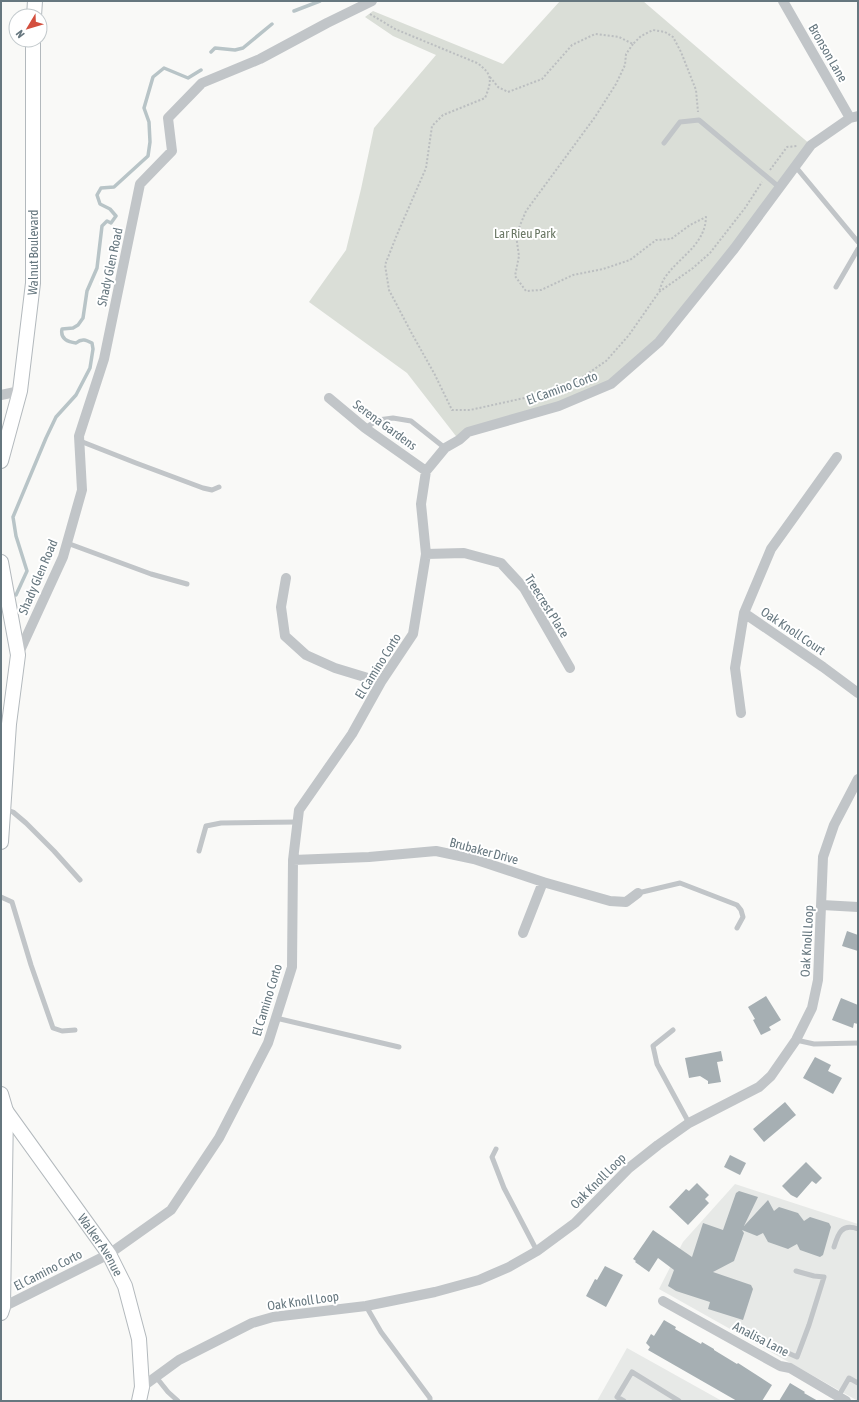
<svg xmlns="http://www.w3.org/2000/svg" width="859" height="1402" viewBox="0 0 859 1402" font-family="'Asap Condensed',sans-serif">
<style>
.built{fill:#e7e9e7}
.green{fill:#daded7}
.lines{fill:none;stroke-linecap:round;stroke-linejoin:round}
.stream{stroke:#b8c4c7;stroke-width:3.5}
.building{fill:#a6afb3}
.secondary-casing{stroke:#b3b9bd;stroke-width:16}
.path{stroke:#bbbec0;stroke-width:2;stroke-dasharray:2 2;stroke-linecap:butt}
.lane{stroke:#c1c5c8;stroke-width:5}
.street{stroke:#c1c5c8;stroke-width:10}
.secondary{stroke:#fff;stroke-width:14}
.labels{text-anchor:middle;dominant-baseline:central;stroke-width:4;stroke-linejoin:round;paint-order:stroke}
.street-label{font-size:13px;fill:#66777f;stroke:#fff}
.park-label{font-size:13px;fill:#6b7865;stroke:#fff}
</style>
<rect width="100%" height="100%" fill="#f9f9f7"/>
<path class="built" d="M735,1184L858,1224V1401L659,1289L683,1242Z
M627,1348L722,1401H597Z"/>
<path class="green" d="M560,1H643L811,145L659,342L611,384L459,440L407,373L309,302L346,250L361,189L374,128L436,55L393,36L365,17L373,11L503,64Z"/>
<g class="lines">
<path class="stream" d="M294,11L320,1
M211,52L215,48L235,50L243,48L272,24
M16,595L27,571L16,536L13,517L46,438L56,417L76,395L90,368L93,349L92,343C86,340 82,338 76,343C68,342 60,339 62,329L73,328L78,325L83,318L87,291L97,268L102,226L107,221L111,223L116,216L110,209L100,204L97,195L101,188L114,187L148,156L150,142L149,122L144,108L153,77L164,68L188,78L201,70"/>
</g>
<path class="building" d="M847,931L858,935V951L842,946Z
M766,996L781,1020L769,1027L771,1030L761,1035L753,1020L755,1019L748,1007Z
M841,998L858,1005V1024L854,1023L853,1028L832,1020Z
M721,1051L723,1061L717,1062L721,1082L708,1084V1081L700,1076L689,1078L685,1058Z
M815,1057L831,1065L828,1071L842,1078L833,1094L803,1078Z
M785,1102L796,1115L764,1142L753,1129Z
M730,1155L746,1163L740,1175L724,1167Z
M806,1162L822,1178L816,1184L812,1181L797,1198L791,1195L782,1186Z
M697,1183L709,1195L705,1199L709,1203L688,1225L669,1207L686,1189L689,1191Z
M739,1191L758,1197L744,1226L768,1200L774,1211L779,1207L798,1213L804,1221L810,1217L829,1223L831,1227L823,1255L820,1257L800,1250L797,1244L788,1249L768,1242L763,1233L757,1236L742,1230L744,1233L734,1261L713,1272L751,1285L753,1289L743,1320L708,1309L710,1302L676,1291L668,1286L674,1270L658,1258L649,1272L635,1262L636,1261L633,1259L653,1230L692,1257L703,1223L723,1230L736,1193Z
M605,1266L623,1275L606,1307L586,1296L595,1279L597,1280Z
M664,1320L676,1327L675,1329L701,1344L702,1342L714,1349V1350L737,1364L738,1363L772,1385L762,1401H737L648,1350L650,1347L646,1343L651,1334L654,1336Z
M790,1383L805,1392L804,1393L818,1401H779Z"/>
<g class="lines">
<g class="secondary-casing">
<g id="secondary">
<path d="M34,16L35,1"/>
<path id="s1" d="M1,461L20,391L33,283V40"/>
<path d="M1,562L18,655L9,724L1,842"/>
<path d="M1,1094L6,1111L3,1307L1,1313"/>
<path id="s2" d="M6,1111L109,1254L125,1286L139,1339L142,1387L139,1401"/>
</g>
</g>
<path class="path" d="M370,14L395,29L477,63C493,74 492,81 485,98L443,115L432,126L426,168L396,237L385,265L389,290L411,332L435,375L452,410H470L547,393L574,383L606,361L629,335L659,292L693,268L710,253L745,208L762,182
M633,44L626,54L625,65L616,84L595,117L526,211L516,235L519,256L515,276L526,291L541,290L573,275L603,269L630,260L656,240L671,239L690,225L706,217C705,246 678,257 664,279C662,282 661,287 659,291
M490,77L498,87L508,92L542,79L572,45L595,34L619,37L633,44L641,36L653,30L665,32L673,37L681,52L696,90L698,112
M770,170L787,147L797,146"/>
<path class="lane" d="M664,143L680,122L699,120L779,187
M795,166L858,242
M836,287L858,249
M365,428L378,420L393,418L411,421L445,448
M80,441L136,463L203,488L212,490L219,487
M67,543L151,574L187,584
M4,809L13,812L26,823L54,851L80,880
M199,851L206,826L221,823L298,822
M638,893L680,883L737,905L741,910L743,917L737,928
M1,897L12,902L31,965L53,1028L62,1031L75,1030
M276,1018L399,1047
M673,1030L653,1046L657,1064L689,1123
M796,1040L814,1044L858,1043
M496,1149L492,1157L504,1188L537,1251
M834,1247C838,1234 841,1223 858,1229
M366,1306L381,1332L430,1398V1401
M747,1335L797,1357L809,1325L824,1277L814,1276L796,1271
M156,1377L168,1392L178,1401
M838,1397L849,1378L858,1383
M624,1401L617,1397L632,1372L679,1401"/>
<path class="street" d="M783,1L850,118
M1,395L20,391
M329,398L365,428L426,471
M426,554L464,553L501,563L524,588L570,668
M286,578L281,607L285,636L306,655L335,668L381,682
M744,613L823,667L858,693
M18,655L63,557L82,490L79,436L104,359L140,184L172,151L168,118L202,83L260,59L327,23L372,1
M741,713L735,668L744,613L771,549L837,457
M293,860L369,857L436,851L474,859L543,882L610,901L626,902L638,893
M822,905L858,907
M523,933L543,882
M663,1301L780,1366L790,1368L846,1401
M3,1307L109,1254L171,1210L219,1138L268,1043L292,967L293,860L299,810L352,734L381,682L413,634L426,554L421,504L426,471L445,448L459,440L468,432L559,406L611,384L659,342L734,249L811,145L850,118L858,116
M142,1387L179,1360L252,1323L273,1317L366,1306L435,1292L479,1280L509,1267L537,1251L575,1223L629,1168L658,1145L689,1123L759,1087L771,1076L796,1040L812,1008L818,980L823,857L834,825L858,779"/>
<use href="#secondary" class="secondary"/>
</g>
<g class="labels">
<g class="street-label">
<text transform="translate(828 53) rotate(60)">Bronson Lane</text>
<text stroke="none"><textPath href="#s1" startOffset="212">Walnut Boulevard</textPath></text>
<text transform="translate(110 267) rotate(-78)">Shady Glen Road</text>
<text transform="translate(562 388) rotate(-20)">El Camino Corto</text>
<text transform="translate(385 425) rotate(36)">Serena Gardens</text>
<text transform="translate(38 577) rotate(-67)">Shady Glen Road</text>
<text transform="translate(547 606) rotate(58)">Treecrest Place</text>
<text transform="translate(793 631) rotate(34)">Oak Knoll Court</text>
<text transform="translate(378 666) rotate(-58)">El Camino Corto</text>
<text transform="translate(484 851) rotate(15)">Brubaker Drive</text>
<text transform="translate(807 941) rotate(-87)">Oak Knoll Loop</text>
<text transform="translate(267 1000) rotate(-73)">El Camino Corto</text>
<text transform="translate(598 1181) rotate(-45)">Oak Knoll Loop</text>
<text stroke="none"><textPath href="#s2" startOffset="164">Walker Avenue</textPath></text>
<text transform="translate(48 1270) rotate(-27)">El Camino Corto</text>
<text transform="translate(303 1301) rotate(-8)">Oak Knoll Loop</text>
<text transform="translate(761 1339) rotate(27)">Analisa Lane</text>
</g>
<g class="park-label">
<text x="525" y="233">Lar Rieu Park</text>
</g>
</g>
<rect width="859" height="1402" fill="none" stroke="#66777f" stroke-width="4"/>
<g transform="translate(28 28) rotate(232)"><circle r="19" fill="#ffffff" stroke="#c2c9cc"/>
<path d="M0-3L7 15L0 10L-7 15Z" fill="#d34f3e"/>
<text y="-6" font-size="11" font-weight="bold" text-anchor="middle" fill="#66777f">N</text>
</g>
</svg>
